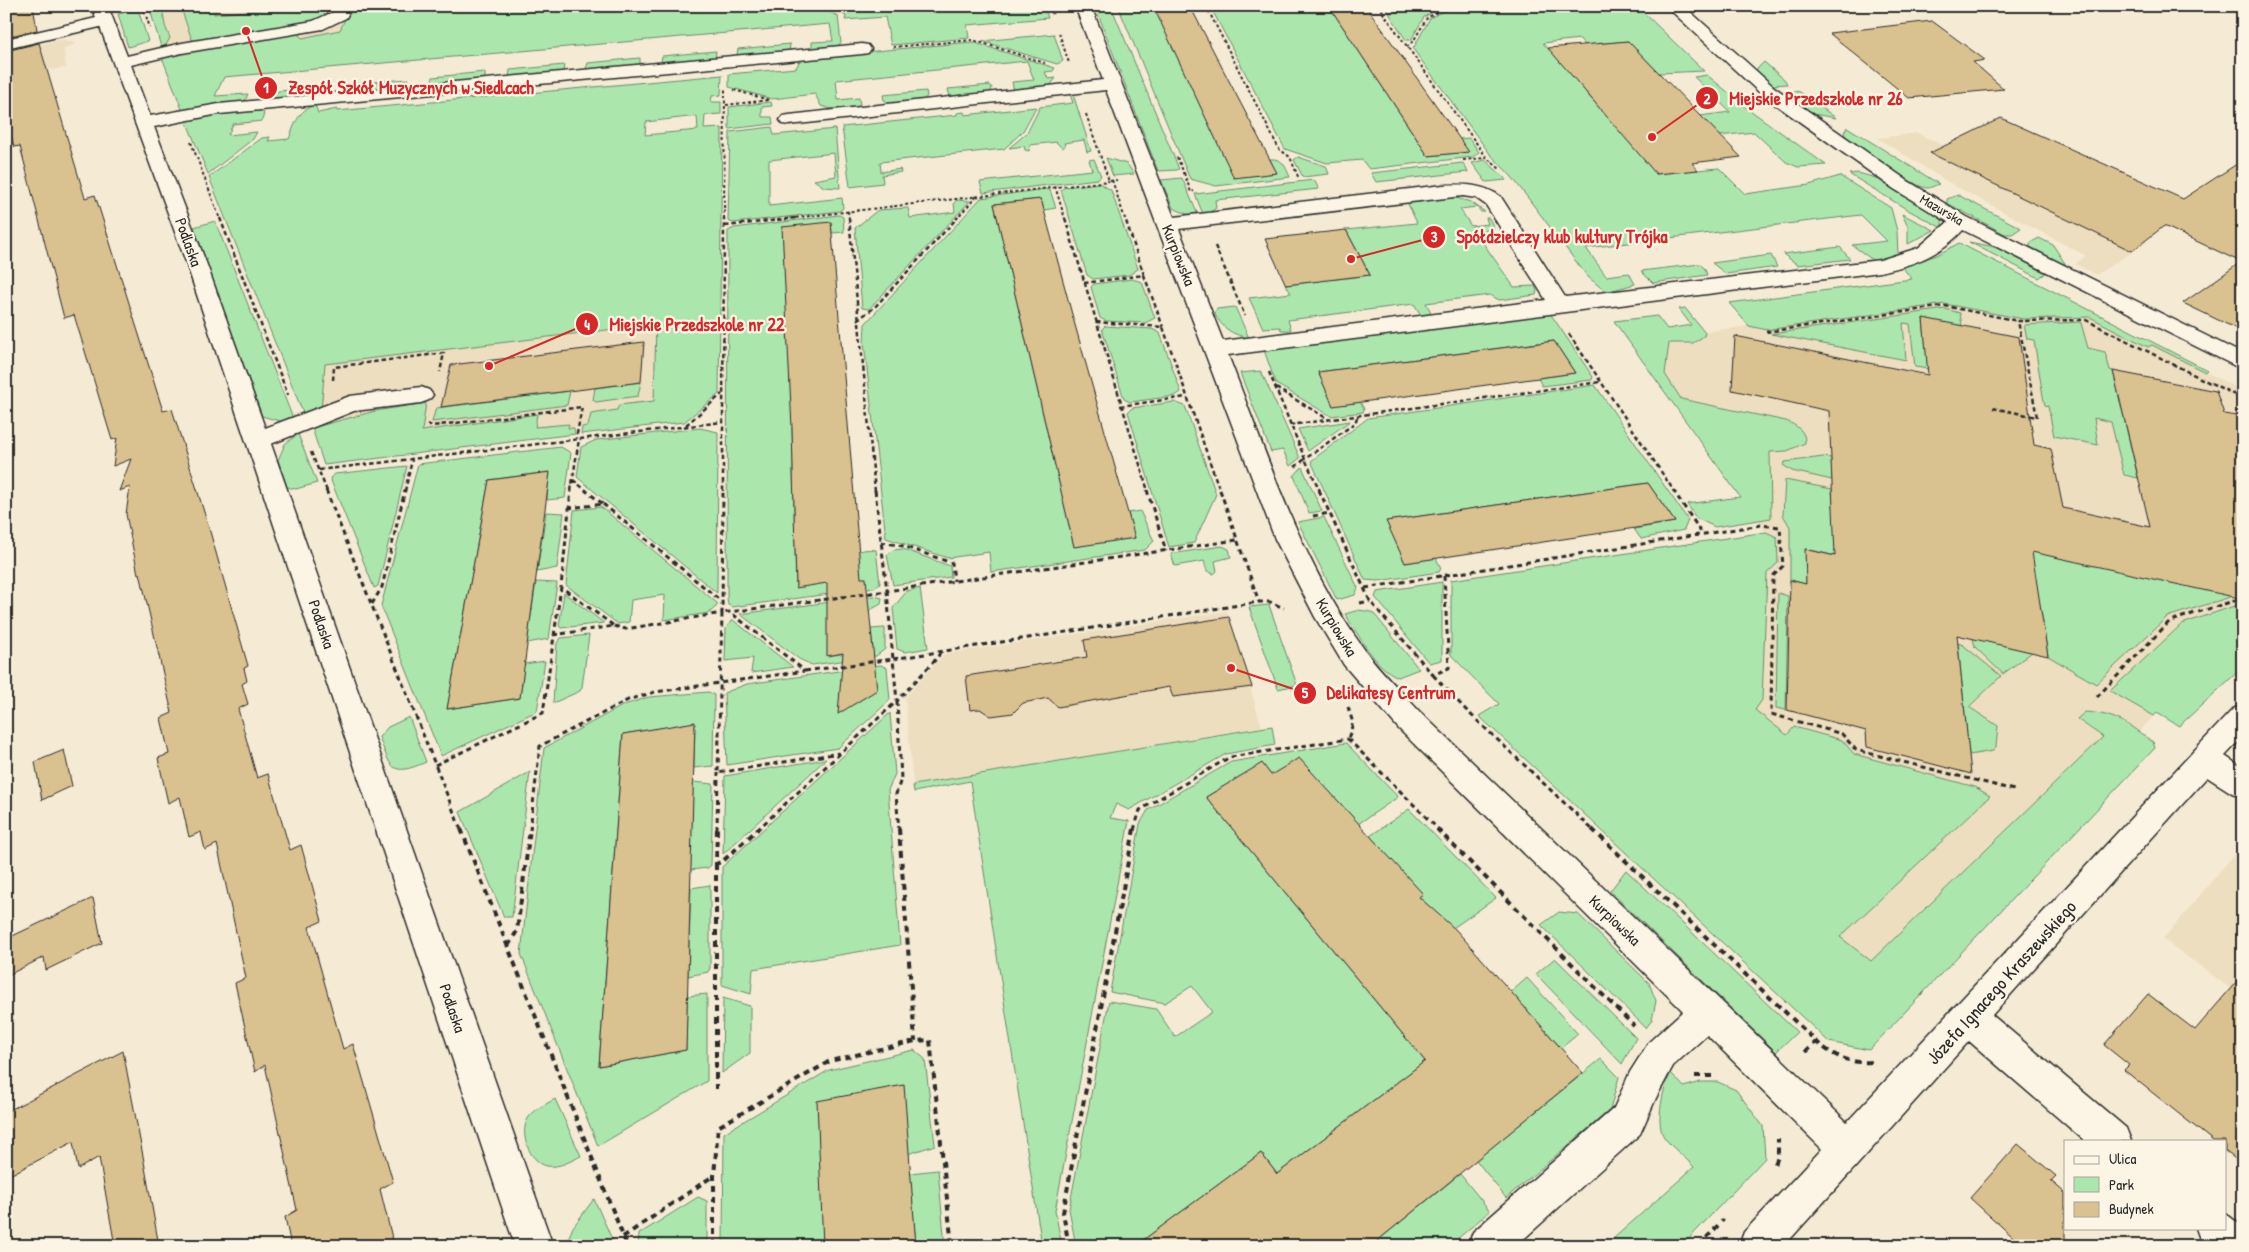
<svg xmlns="http://www.w3.org/2000/svg" width="2249" height="1252" viewBox="0 0 2249 1252" font-family="'Patrick Hand',sans-serif">
<style>
.built{fill:#eddec0}
.green{fill:#abe7ad;stroke:#6b896c;fill-rule:evenodd}
.building{fill:#dac190;stroke:#2b2b2b}
.lines{fill:none;stroke-linecap:round;stroke-linejoin:round}
.minor-casing{stroke:#2b2b2b;stroke-width:3}
.path-far3{stroke:#2b2b2b;stroke-width:2;stroke-dasharray:3 2.5;stroke-linecap:butt}
.path-far2{stroke:#2b2b2b;stroke-width:2.5;stroke-dasharray:4.5 3;stroke-linecap:butt}
.path-far1{stroke:#2b2b2b;stroke-width:3;stroke-dasharray:5 4;stroke-linecap:butt}
.path{stroke:#2b2b2b;stroke-width:4;stroke-dasharray:6 5;stroke-linecap:butt}
.minor{fill:#fcf5e5;fill-rule:evenodd}
.labels{text-anchor:middle;dominant-baseline:central;stroke-width:4.5;stroke-linejoin:round;paint-order:stroke}
.far-street-label{font-size:14px;fill:#2b2b2b;stroke:#fcf5e5}
.street-label{font-size:16px;fill:#2b2b2b;stroke:#fcf5e5}
.near-street-label{font-size:19px;fill:#2b2b2b;stroke:#fcf5e5}
.leader{fill:none;stroke:#d62828;stroke-width:2}
.callout-dot{fill:#d62828;stroke:#fcf5e5;stroke-width:2}
.mark-label{font-size:15px;text-anchor:middle;font-weight:bold;fill:#fff}
.callout-label{font-size:18px;text-anchor:middle;font-weight:bold;fill:#d62828;stroke:#fcf5e5;stroke-width:4.5;stroke-linejoin:round;paint-order:stroke}
</style>
<rect width="100%" height="100%" fill="#f5ebd4"/>
<filter id="ink" filterUnits="userSpaceOnUse"><feTurbulence type="fractalNoise" baseFrequency=".02" numOctaves="2"/><feDisplacementMap in="SourceGraphic" scale="10" xChannelSelector="R" yChannelSelector="G"/><feConvolveMatrix kernelMatrix="1 2 1 2 8 2 1 2 1" color-interpolation-filters="sRGB"/></filter>
<g filter="url(#ink)">
<path class="built" d="M149,6H351L341,30L302,38L296,32L165,56Z
M57,40H66L76,44L64,49L66,68L6,74V53Z
M1917,133L2148,242L2096,275L2075,264L2086,256L1953,185L1877,138Z
M693,236L687,414L323,459L271,319Z
M1980,256L2243,391V636L2154,716L1847,1038L1504,726L1738,575L1766,532L1630,341L1748,326L1734,309L1945,280Z
M1227,611L1252,686L1250,687L1262,727L913,785L905,697L944,654Z
M2243,844V998L2163,939Z"/>
<path class="green" d="M149,6H162L165,26L170,38L166,45L161,47Z
M218,6L214,14L306,6H339L327,19L195,42L192,40L181,8Z
M351,6H817L838,16L841,43L834,48L812,49V42L833,41L830,24L224,77L215,96L248,94L245,101L183,112L162,57L296,32L302,38L340,30Z
M827,6H1044L1048,18L967,25L969,38L891,45L885,17L845,20L846,16Z
M1095,6H1111L1179,169L1177,170L1158,171Z
M1118,6H1154L1234,177L1276,173L1270,159C1283,158 1285,166 1290,177L1216,186L1190,179Z
M1210,6H1329L1428,156L1468,152L1459,139L1469,138L1479,152L1473,157L1369,169L1362,160L1327,163L1285,149Z
M1443,6L1424,17L1411,40H1406L1389,13Z
M1453,6H1637L1704,71L1659,73L1628,41L1585,45L1580,39L1543,43L1549,50L1561,49L1587,94L1604,113L1617,112L1656,174L1719,168L1745,194L1809,185L1840,176L1891,208L1897,231L1898,255L1874,261L1852,245L1887,241L1861,215L1586,248L1606,276L1629,273L1635,284L1606,292L1587,276L1512,177L1490,154L1413,49L1430,18Z
M138,9L148,41L128,47L118,14Z
M1054,34L1063,61L1057,64L982,41Z
M972,42L1055,68L1053,71L1045,72L1048,79L1056,78L1049,87L1014,91L1012,82L1034,80L1027,61L836,80L838,100L859,98L860,105C850,113 833,110 821,106L815,94L772,99L729,87V74L796,68L801,58Z
M790,44L789,53L740,56L737,54L738,49Z
M716,51L715,59L661,62L662,56Z
M640,58V65L586,69L588,63Z
M1764,62L1785,80L1787,84L1772,85L1756,70Z
M564,65L563,72L509,77L510,70Z
M485,72V79L483,80L430,85L433,77Z
M722,75L721,95L712,96L711,102H721V114L705,115L704,129L722,128L719,394L684,422L581,434L582,427L588,426L591,414L617,410L619,405L654,401L656,324L325,364L321,411L305,418L209,177L262,138L270,137L268,141L289,139C295,124 298,110 315,105L318,113L337,109V111ZM697,116L698,130L645,135L646,122Z
M1707,75L1747,108L1826,165L1798,167L1786,162L1754,132L1719,136L1700,116L1730,112L1694,77Z
M408,79L406,87L349,93L351,84Z
M990,85L992,88L990,93L953,97H950L948,89Z
M328,86L325,94L268,99L270,92Z
M926,91L927,96L924,100L891,104L884,100L883,95Z
M1795,91L1800,92L1836,118L1813,114L1782,93Z
M1070,94H1073L1091,151L1087,152L1084,140L1064,143L1065,146L1062,148L1056,142L1030,145L1029,151L1025,150L1024,146L1009,148L1027,133L1040,107L1073,103Z
M771,102L772,106L762,107V117H772L773,124L729,129V107Z
M1036,107L1023,131L1004,149L880,162L881,172L900,169L901,172L882,175L883,183L850,187L842,127L957,115V113L964,112L965,115Z
M256,109L264,113L262,121L233,124L228,135L257,132L253,139L208,174L185,118Z
M772,127L774,135L835,129L840,188L824,187L814,180L836,176L834,153L769,160V206L842,198L843,208L840,211L733,223L728,221L730,132Z
M1847,127L1939,184C1935,185 1931,188 1928,188C1916,189 1860,148 1847,140L1844,132Z
M1298,157L1326,166L1329,174L1303,177L1294,160Z
M1106,158L1127,164L1134,174L1113,176Z
M1094,159L1101,176L1097,179L983,193L980,182L1092,170L1089,160Z
M1485,160L1504,177L1506,180L1486,182L1472,163Z
M1463,163L1468,172L1376,182L1371,173Z
M1858,173L1876,178L1936,214L1942,220V228L1908,210L1849,174Z
M1182,178L1198,215L1187,214L1173,208L1161,180Z
M1314,180L1319,189L1215,200L1216,208L1209,213L1203,214L1195,194Z
M1099,183L1111,190L1138,269L1129,275L1093,279L1087,275L1061,190L1065,187Z
M1045,189L1050,190L1056,208L1044,210L1041,199L994,204L1074,546L1135,538L1128,513L1140,511L1154,541L1145,550L991,572L989,552L948,558L886,538L864,342L865,324L981,198Z
M1958,195L2021,228L2012,234H2005L1947,203V199Z
M1452,197L1471,202L1485,212H1481L1477,207L1460,209L1471,226L1488,224L1486,218H1489L1494,228L1476,233L1514,287L1535,286L1537,291L1536,295L1499,300L1490,295L1426,303L1431,312L1426,317L1421,315L1414,304L1288,320L1291,330H1281L1280,327L1263,328L1249,298L1291,293L1286,285L1370,275L1346,230L1417,223L1407,202Z
M957,200L970,201L869,309L862,308L855,228L878,210L908,208L910,218L955,212L954,203Z
M1902,214L1934,230L1908,244V227Z
M839,215L843,217L844,232L832,233L831,222L792,428L796,587C820,577 847,545 876,550L880,584L874,588L732,607L728,605L727,598L728,231L734,228Z
M215,221L294,421L283,422L262,416L194,227Z
M2039,238L2053,245L2066,265L2030,247V243Z
M1969,242L1995,247L2046,273L2039,278Z
M1959,243L2207,370L2205,372L2152,345L2148,347L2090,317L2023,319L1945,304L1767,330L1749,326L1729,303L1912,279L1902,267L1937,255Z
M1840,247L1850,259L1798,265L1783,254Z
M1771,255L1777,267L1726,274L1712,263Z
M1700,264L1705,269L1707,275L1653,283L1641,271Z
M1132,279L1142,282L1155,318L1145,323L1106,321L1100,318L1091,287L1094,284Z
M1235,307L1249,338C1231,334 1223,329 1214,313L1217,309Z
M1685,308L1705,333L1704,336L1693,343H1669L1665,374L1681,399L1786,421C1796,425 1806,431 1805,443L1787,451L1770,452L1771,518L1715,527L1696,518L1687,504L1740,497L1614,321L1657,316L1667,329L1691,325L1679,309Z
M1945,309L1960,313L1962,326L1923,319L1928,369L1915,367L1910,324L1903,323L1906,360L1771,334Z
M1550,313L1593,377L1592,380L1542,386L1538,378L1575,373L1554,341L1318,372L1333,405L1360,402L1364,409L1363,412L1331,416L1276,384L1264,350Z
M2079,322L2081,323L2088,348L2105,352L2110,370L2113,371L2138,478L2124,475L2111,422L2094,418L2098,445L2054,436L2048,406L2045,405L2043,396L2034,340L2027,339L2024,325Z
M1105,326L1152,329L1160,333L1181,392L1175,396L1130,402L1124,399L1102,329Z
M1261,371L1300,458L1290,466L1283,450L1271,452L1240,373Z
M641,382L638,396L596,402L593,400L595,388Z
M1595,385L1688,520L1684,530L1641,539L1634,529L1675,522L1648,483L1387,521L1405,563L1436,558L1441,568L1439,572L1378,581L1365,580L1311,461L1368,418Z
M570,391L567,405L432,422L436,408Z
M1174,402L1185,406L1216,494L1194,543L1169,547L1128,412L1132,408Z
M426,403L422,431L537,414L535,427L569,424L568,428H574L575,434L324,465L312,428L375,411Z
M1350,421L1308,451L1298,429Z
M700,428L718,432L717,593L577,477L581,447L596,440Z
M298,434L317,483L296,489L287,487L278,460L285,444Z
M561,447L571,453L565,498L547,500L549,472L489,480L447,709L520,698L524,664L545,661L537,711L441,756L381,606L418,464Z
M1823,457L1831,458L1832,480L1792,471L1783,465L1785,462Z
M407,466L378,586L374,588L330,478L335,474Z
M1302,467L1322,511L1309,513L1294,476Z
M1785,480L1832,489L1833,507L1940,530L1948,582L1806,549V584L1790,580V527L1783,515Z
M601,507L717,603V606L709,613L664,620L665,595L631,600L629,622L618,624L566,585L574,510Z
M546,512L564,513L557,568L537,572Z
M1324,517L1358,588L1355,595L1337,600L1298,522Z
M1766,532L1777,537L1778,563L1767,573L1762,700L1755,710L1787,735L1794,727L1842,740L1854,754L1975,787L1990,796L1840,937L1871,961L2103,737L2077,719L2085,712C2117,714 2129,725 2153,742L2155,748L1869,1050L1829,1042L1479,716L1499,704L1451,655V580Z
M1968,537L2243,593L2167,617L2096,684L2048,656L2040,604Z
M1222,546L1229,549L1231,557L1215,561L1217,571L1214,574L1207,571L1204,561L1175,566L1171,554Z
M903,549L950,566L951,577L893,585L887,555L893,550Z
M536,582L557,583L549,639L527,643Z
M1442,582V660L1429,663L1375,597L1377,592Z
M920,588L928,648L905,652L897,649L893,608L907,591Z
M564,593L604,623L561,628L559,626Z
M1778,593L1788,596L1786,710L1776,708Z
M875,596L882,598L881,604L863,614L828,656L873,649L871,629L885,628V649L876,656L812,665L799,659L740,614Z
M2243,603V667L2179,726L2157,713L2154,716L2110,691L2182,624Z
M1269,605L1297,685L1278,689L1249,607Z
M1359,610L1371,612L1375,615L1419,669L1398,677C1374,667 1359,635 1345,614Z
M733,620L793,667L751,673L753,658L725,661L726,628Z
M589,635L582,687L580,691L553,703L557,643L561,638Z
M1973,638L2032,652L2003,674L1975,647Z
M1958,643L1963,645L2001,676L1969,707L1998,726L1996,747L1993,751L1969,755Z
M881,665L887,668L890,700L838,748L727,765L724,693L747,684ZM869,683L867,696L854,704L839,702Z
M709,692L714,695L713,766L694,768L695,723L623,734L599,1066L686,1050L687,996L707,994V1081L598,1146L521,954L544,748L624,705L649,697Z
M890,713L895,774L888,790L900,945L753,969L751,994L722,985V867Z
M409,717L426,762C390,778 391,767 379,737L388,727Z
M1272,726L1275,745L1226,754L1129,810L1116,804L1110,818L1129,821L1055,1211L1062,1246H1042L970,781L914,792L913,785Z
M1346,743L1398,797L1358,824L1271,775L1262,764L1206,797L1425,1061L1277,1174L1261,1153L1135,1246H1076L1069,1209L1109,1001L1156,1009L1175,1037L1212,1012L1192,986L1165,1003L1110,992L1140,824L1148,810L1231,762Z
M826,759L723,854L725,776Z
M530,772L512,917H504L460,812Z
M693,782L713,784L711,865L708,868L690,870Z
M1409,809L1496,898L1453,928L1414,900L1422,894L1370,836Z
M1626,870L1797,1032L1776,1052L1610,891Z
M710,885V968L708,972L688,976L691,888Z
M1559,912L1578,914L1649,983L1656,1001L1652,1020L1646,1028L1541,925Z
M1555,958L1636,1038L1622,1064L1536,974Z
M1527,978L1578,1034L1561,1048L1511,992Z
M723,998L750,1006V1053L722,1073Z
M914,1050L925,1059L935,1145L908,1154L823,1246H723L724,1133L829,1070Z
M1601,1059L1619,1077L1610,1110L1506,1198L1476,1160Z
M1671,1073L1684,1087L1700,1082H1718L1736,1090L1763,1126L1765,1158L1682,1246H1605L1694,1167C1685,1157 1672,1148 1664,1137C1655,1123 1663,1086 1671,1073Z
M555,1099L581,1156C571,1161 559,1168 547,1166C529,1162 518,1132 529,1117C535,1109 546,1104 555,1099Z
M938,1170L945,1246H916L910,1173Z
M1460,1174L1490,1211L1449,1246H1371Z
M698,1197L707,1201V1246H638L639,1234Z
M594,1199L615,1246H565L573,1227Z"/>
<path class="building" d="M6,6H33L37,30L6,37Z
M1153,6H1190L1277,173L1234,178Z
M1329,6H1366L1469,152L1428,156Z
M1932,21L1985,60L1973,62L2004,89L1909,98L1829,33Z
M1628,41L1659,73L1741,157L1692,163L1698,170L1656,174L1548,48Z
M39,43L85,198L95,195L163,411L172,409L209,528L248,666L244,668L247,681L242,684L248,704L238,709L257,778L268,774L290,850L301,845L322,921L309,927L343,1049L353,1044L393,1182L380,1189L394,1246H291L285,1217L297,1210L265,1065L255,1072L235,983L246,978L217,844L205,850L201,832L189,837L180,797L168,803L158,758L169,754L161,718L172,713L140,573L138,574L126,514L130,487L119,491L131,459L113,466L117,438L112,440L74,315L64,318L20,146L14,147L6,114V51Z
M2001,118L2183,199L2243,160V332L2183,303L2241,262L2164,226L2132,251L1930,153Z
M1041,199L1073,318L1135,538L1074,547L994,204Z
M831,222L861,578H866L877,690L838,714L843,653L827,656V583L796,588L792,428L782,227Z
M1346,230L1370,275L1286,285L1265,239Z
M1923,318L2019,337L2034,445L2051,449L2063,508L2150,527L2113,371L2216,391L2224,414L2243,417V599L2032,552L2048,656L1957,635L1971,774L1867,747L1866,731L1787,710L1790,580L1806,584L1805,549L1835,556L1829,411L1732,390L1735,336L1928,375Z
M1554,341L1575,373L1333,406L1318,372Z
M644,342L641,382L441,407L451,365Z
M550,472L520,698L447,709L489,480Z
M1648,483L1675,522L1405,563L1386,521Z
M1229,617L1252,687L1173,697L1169,687L1058,707L1048,698L1023,703L1013,713L991,716L980,709L970,710L966,676L1087,657L1084,640Z
M695,722L686,1050L599,1066L623,734Z
M64,750L72,786L42,800L35,762Z
M1299,758L1423,894L1419,897L1456,930L1583,1073L1371,1246H1135L1261,1153L1277,1174L1425,1061L1206,797L1262,763L1271,775Z
M93,898L102,943L46,970L44,957L6,976V939Z
M2243,974V1165L2225,1151V1141H2213L2124,1070L2129,1065L2104,1045L2148,994L2195,1030Z
M123,1051L143,1156L159,1246H115L99,1157L78,1169L73,1142L6,1177V1112Z
M904,1085L916,1246H823L817,1101Z
M2018,1144L2056,1176L2051,1181L2065,1193V1246H2023L1970,1198Z"/>
<g class="lines">
<g class="minor-casing">
<path id="minor" d="M92,6H108L127,56L182,43L313,21L333,12L336,6H352L346,18L323,29L182,53L131,65L150,116L219,104L862,44L868,45L871,49L868,53L862,54L219,114L154,127L207,265L265,428L350,396L421,387L429,390L433,395L429,400L421,403L354,411L271,444L553,1246H515L187,265L100,27L6,49V39L96,18Z
M1075,6H1091L1174,217L1443,185C1463,184 1484,184 1501,197L1565,297L1880,260L1918,248L1948,222L1894,189L1762,95L1666,6H1684L1774,87L1908,181L1967,217L2243,354V370L1963,230C1939,256 1913,265 1880,272L1228,355C1267,454 1300,562 1364,649C1380,671 1401,691 1419,711L1847,1122L2233,709L2243,705V737L2225,756L2243,768V797L2232,793L2207,777L1992,1015L2126,1128L2131,1141H2085L1969,1041L1784,1246H1739L1744,1232L1822,1149L1707,1035L1673,1066L1656,1098L1640,1134L1516,1246H1468L1473,1232L1614,1108L1630,1072L1649,1042L1683,1011L1399,729L1344,665L1315,617L1275,539L1106,90L789,125L783,124L780,120L783,116L789,115L1103,80ZM1463,196L1476,198L1486,205L1546,300L1223,341L1179,229Z
M2225,1213L2243,1227V1246H2206L2201,1242L2196,1228H2225Z"/>
</g>
<path class="path-far3" d="M143,6L150,28
M1050,6L1053,15
M1206,6L1279,149L1290,157L1299,179
M1422,6L1381,10L1487,158L1500,169
M1059,33L1069,63
M893,47L973,40L1045,63
M1407,47L1414,40L1427,18L1447,6
M726,105L769,100L734,90
M1086,114L1109,181L1117,180
M191,142L220,219
M1177,157L1184,173L1180,174
M1463,160L1486,158
M1184,173L1191,192L1194,191
M1112,180L1125,219
M1055,186L1065,219
M848,211L849,219
M724,219L725,89
M785,219L1109,181
M956,219L977,196"/>
<path class="path-far2" d="M220,218L288,395
M849,218L875,491
M1065,218L1148,491
M725,226L796,218
M1215,246L1245,316
M1144,275L1163,327
M1084,283L1144,275L1125,218
M857,320L874,308L957,218
M1096,322L1163,327L1220,491
M1766,332L1945,306L2018,321L2086,320L2210,383
M1569,334L1674,491
M1269,372L1305,459L1355,423L1358,415
M333,380L334,367L444,353L440,372
M2211,383L2243,399
M1276,388L1328,419
M1120,406L1186,397
M1993,408L2037,417L2018,321
M427,424L432,426L582,407L576,439
M686,425L722,394
M1290,425L1600,382
M311,452L327,491
M1295,467L1305,459L1320,491
M319,470L723,422L724,218
M573,480L587,491
M405,491L412,460
M571,491L579,439
M723,491V422"/>
<path class="path-far1" d="M326,490L461,830
M875,490L887,591L1237,540
M1147,490L1166,551
M1220,490L1259,602
M1319,490L1370,601L1433,675L1449,668L1444,576
M1673,490L1703,535
M603,504L721,601
M568,508L603,504L585,490
M1313,516L1330,513
M881,542L903,546L952,563L954,581
M1365,588L1761,525L1780,527L1783,566L1773,576L1771,714L1842,734L1856,750L2014,790
M1360,603L1370,601
M372,604L382,587L405,490
M614,626L626,629L722,613L723,490
M553,635L614,626L561,587
M940,652L938,657L897,701L893,659L1259,602H1270L1284,608
M805,671L893,659L887,591L722,613L718,773L839,753
M1433,675L1466,710L1593,830
M2097,697L2170,621L2243,598
M897,701L901,779L896,794L899,830
M1348,707L1353,723L1348,739
M1348,739L1439,830
M435,765L543,713L561,587L571,490
M530,830L540,746L628,700L655,692L805,671L730,612
M717,830L718,773
M757,830L897,701
M1134,830L1140,810L1230,757L1348,739"/>
<path class="path" d="M461,829L627,1246
M717,829L716,864L723,861L758,829
M899,829L915,1041
M1437,829L1634,1026
M1592,829L1820,1045C1836,1057 1852,1064 1872,1062
M716,864V1089
M508,946L517,931L530,829
M1805,1052L1816,1042
M1695,1076H1717
M1775,1164L1778,1157V1139
M623,1237L713,1176
M714,1246V1176L718,1127L830,1061L915,1041L930,1040L952,1246
M1069,1246L1063,1213L1134,829
M1699,1246L1723,1220"/>
<use href="#minor" class="minor"/>
</g>
</g>
<g class="labels">
<g class="far-street-label">
<text transform="translate(1942 209) rotate(30)">Mazurska</text>
</g>
<g class="street-label">
<text transform="translate(189 242) rotate(70)">Podlaska</text>
<text transform="translate(1179 255) rotate(68)">Kurpiowska</text>
<text transform="translate(322 624) rotate(71)">Podlaska</text>
<text transform="translate(1337 627) rotate(59)">Kurpiowska</text>
<text transform="translate(1615 920) rotate(44)">Kurpiowska</text>
<text transform="translate(453 1008) rotate(71)">Podlaska</text>
</g>
<g class="near-street-label">
<text transform="translate(2001 982) rotate(-48)">Józefa Ignacego Kraszewskiego</text>
</g>
</g>
<path class="leader" d="M246 31L266 88M1652 137L1707 98M1351 259L1434 237M489 366L587 324M1231 668L1305 693"/>
<g class="callout-dot">
<circle cx="246" cy="31" r="5"/>
<circle cx="1652" cy="137" r="5"/>
<circle cx="1351" cy="259" r="5"/>
<circle cx="489" cy="366" r="5"/>
<circle cx="1231" cy="668" r="5"/>
<circle cx="266" cy="88" r="12"/>
<circle cx="1707" cy="98" r="12"/>
<circle cx="1434" cy="237" r="12"/>
<circle cx="587" cy="324" r="12"/>
<circle cx="1305" cy="693" r="12"/>
</g>
<g class="mark-label">
<text x="266" y="93">1</text>
<text x="1707" y="104">2</text>
<text x="1434" y="242">3</text>
<text x="587" y="330">4</text>
<text x="1305" y="698">5</text>
</g>
<g class="callout-label">
<text x="411" y="94">Zespół Szkół Muzycznych w Siedlcach</text>
<text x="1816" y="105">Miejskie Przedszkole nr 26</text>
<text x="1562" y="243">Spółdzielczy klub kultury Trójka</text>
<text x="697" y="331">Miejskie Przedszkole nr 22</text>
<text x="1391" y="699">Delikatesy Centrum</text>
</g>
<rect width="2249" height="1252" fill="none" stroke="#fcf5e5" stroke-width="25"/>
<rect x="12" y="12" width="2224" height="1227" fill="none" stroke="#2b2b2b" stroke-width="2" filter="url(#ink)"/>
<rect x="2064" y="1140" width="162" height="90" fill="#fcf5e5" stroke="#a8a49b"/>
<rect x="2074" y="1156" width="25" height="8" fill="#fcf5e5" stroke="#a8a49b"/>
<text x="2109" y="1164" font-size="15" fill="#2b2b2b">Ulica</text>
<rect x="2074" y="1177" width="25" height="15" fill="#abe7ad" stroke="#a8a49b"/>
<text x="2109" y="1190" font-size="15" fill="#2b2b2b">Park</text>
<rect x="2074" y="1202" width="25" height="15" fill="#dac190" stroke="#a8a49b"/>
<text x="2109" y="1214" font-size="15" fill="#2b2b2b">Budynek</text>
</svg>
